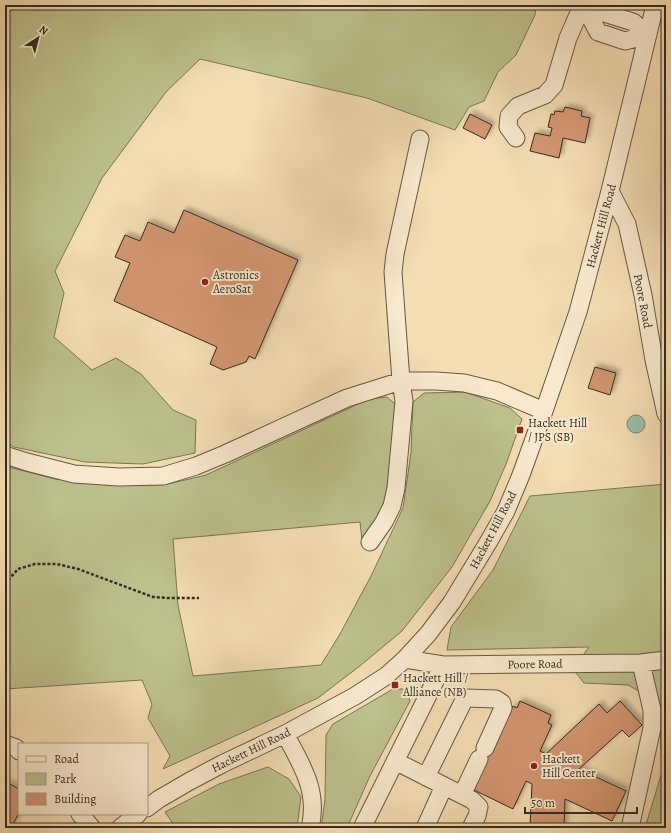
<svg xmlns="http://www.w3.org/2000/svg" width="671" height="833" viewBox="0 0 671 833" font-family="Alegreya,serif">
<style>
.green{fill:#bcc08b;stroke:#787556}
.water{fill:#9cbcaa;stroke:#738273}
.building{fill:#d39671;stroke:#352a20;filter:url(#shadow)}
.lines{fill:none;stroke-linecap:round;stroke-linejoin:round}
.minor-casing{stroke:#655745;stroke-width:19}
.path{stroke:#352a20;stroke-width:2.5;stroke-dasharray:3 2;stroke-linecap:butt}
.minor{stroke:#f8e9ce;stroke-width:17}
.poi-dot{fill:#8f2418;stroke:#f8e9ce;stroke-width:1.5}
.labels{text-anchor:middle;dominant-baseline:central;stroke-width:4;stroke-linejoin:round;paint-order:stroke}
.street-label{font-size:12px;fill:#352a20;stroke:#f8e9ce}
.poi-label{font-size:12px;fill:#352a20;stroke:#f8e9ce;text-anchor:start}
</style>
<defs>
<filter id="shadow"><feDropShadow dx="3.5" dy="-3.5" stdDeviation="2" flood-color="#0004"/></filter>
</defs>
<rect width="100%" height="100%" fill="#f4ddb3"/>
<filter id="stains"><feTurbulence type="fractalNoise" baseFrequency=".005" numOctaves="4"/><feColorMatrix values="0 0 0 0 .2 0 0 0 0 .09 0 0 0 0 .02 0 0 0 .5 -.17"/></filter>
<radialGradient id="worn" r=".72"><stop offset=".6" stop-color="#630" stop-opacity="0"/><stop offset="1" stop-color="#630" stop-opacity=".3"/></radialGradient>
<path class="green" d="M5,5H536L535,15L516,55L498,72L484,101L469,107L455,130L367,98L200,59L166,92L102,178L55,271L64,293L54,337L92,370L116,358L141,374L173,410L196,420L195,453L143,464L85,462L14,447L5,442Z
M465,392L510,408L522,419L506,464L490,501L452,567L402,631L361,665L318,698L163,769L170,756L148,718L152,704L142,680L5,689V466L55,479L117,485L168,484L206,475L369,399L387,397L395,404L388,490L380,514L362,540L360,522L173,539L178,605L193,676L321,665L340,634L371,576L403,508L411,453L413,402L424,393Z
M666,484V828H645L662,772L659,703L628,685L584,683L573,669L589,647L447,650L451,627L493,570L530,496Z
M393,689H407L410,701L370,776L347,828H321L325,800L326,735L333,724Z
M268,767L289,779L301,797L297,828H176L165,812L219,784Z"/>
<path class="water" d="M627 424a9 9 0 1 1 18 0a9 9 0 1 1-18 0Z"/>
<path class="building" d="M565,107L582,111L581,116L590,118L585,143L563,138L559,158L530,151L535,133L550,136L552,128L548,127L551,114L554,115L555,111L563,112Z
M470,114L492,125L485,139L463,128Z
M184,210L298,260L255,359L249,356L246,362L223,370L210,364L217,347L114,301L130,263L115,257L125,235L140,241L148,222L174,233Z
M595,367L616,373L610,395L588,388Z
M520,701L551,715L548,723L552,725L540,751L546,754L599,704L607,713L620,701L642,725L629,737L622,730L579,769L626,791L612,821L565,799L564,828H530L532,784L526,781L513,809L474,790V757L479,745L492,751L513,706L517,708Z
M8,783L19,789V813L11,828H5V789Z"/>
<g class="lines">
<g class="minor-casing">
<path id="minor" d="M579,5L588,13L598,32L625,41L648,35
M588,13H604L633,22L648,35
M516,138L508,127L509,116L518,106L545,95L554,85L568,38L581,8
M610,191L627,224L643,295L654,360L666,414
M5,455L27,462L74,474L119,477L163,476L196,466L225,454L347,398L401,381H436L464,383L497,391L544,411
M370,542L384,522L392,506L396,488L404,401L401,381L393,272L395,254L420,139
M405,659L443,665L641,663L666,660
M285,734C302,765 319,792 310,828
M5,744L16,748L19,751
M395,761L472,800L479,807L477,816L471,828
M426,777L465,698L496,699L502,703L503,708L485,748
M462,795L479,759
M147,808L159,799L190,781L222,764L285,734L355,696L386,676L405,659L428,634L452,602L489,541L506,511L521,475L544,411L578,312L610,191L655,5
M80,814L92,828
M120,828L138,814
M362,828L443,665
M425,828L444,786
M630,828L652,728V710L641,663"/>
</g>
<path class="path" d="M5,584L18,569L35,564H57L78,569L153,597L168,598H199"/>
<use href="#minor" class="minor"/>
</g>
<g class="poi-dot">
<circle cx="205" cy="282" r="4"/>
<rect x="516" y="426" width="8" height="8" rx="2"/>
<rect x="391" y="681" width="8" height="8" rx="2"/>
<circle cx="534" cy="766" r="4"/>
</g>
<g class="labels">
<g class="street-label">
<text transform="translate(601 226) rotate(-75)">Hackett Hill Road</text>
<text transform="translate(643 301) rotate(79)">Poore Road</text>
<text transform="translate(493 530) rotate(-62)">Hackett Hill Road</text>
<text transform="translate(535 664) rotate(-1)">Poore Road</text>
<text transform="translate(251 750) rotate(-26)">Hackett Hill Road</text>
</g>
<g class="poi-label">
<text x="213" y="275">Astronics<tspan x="213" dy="14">AeroSat</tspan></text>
<text x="528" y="423">Hackett Hill<tspan x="528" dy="14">/ JPS (SB)</tspan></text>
<text x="403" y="678">Hackett Hill /<tspan x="403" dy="14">Alliance (NB)</tspan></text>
<text x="542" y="759">Hackett<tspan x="542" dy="14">Hill Center</tspan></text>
</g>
</g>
<rect width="671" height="833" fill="none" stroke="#f4ddb3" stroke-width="20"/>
<rect x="6" y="6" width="659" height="821" fill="none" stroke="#352a20" stroke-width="2"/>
<rect x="10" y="10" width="651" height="813" fill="none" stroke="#352a20"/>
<rect x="18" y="743" width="130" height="72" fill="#f8e9ce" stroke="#aa9d88"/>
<rect x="26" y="756" width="20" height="6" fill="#f8e9ce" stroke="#aa9d88"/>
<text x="54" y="763" font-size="12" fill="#352a20">Road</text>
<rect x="26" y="773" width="20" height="12" fill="#bcc08b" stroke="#aa9d88"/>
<text x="54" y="783" font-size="12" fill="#352a20">Park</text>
<rect x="26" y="793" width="20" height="12" fill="#d39671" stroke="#aa9d88"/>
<text x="54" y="803" font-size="12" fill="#352a20">Building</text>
<g transform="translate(38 38) rotate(36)" stroke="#f8e9ce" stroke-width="3" paint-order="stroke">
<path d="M0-3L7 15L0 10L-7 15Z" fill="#352a20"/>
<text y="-6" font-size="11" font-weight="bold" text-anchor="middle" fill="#352a20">N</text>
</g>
<path d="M525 807v6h112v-6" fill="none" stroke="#352a20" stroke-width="2"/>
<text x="531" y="807" font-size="12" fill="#352a20" stroke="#f8e9ce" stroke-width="3" paint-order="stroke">50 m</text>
<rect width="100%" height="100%" filter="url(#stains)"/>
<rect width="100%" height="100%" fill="url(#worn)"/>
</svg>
